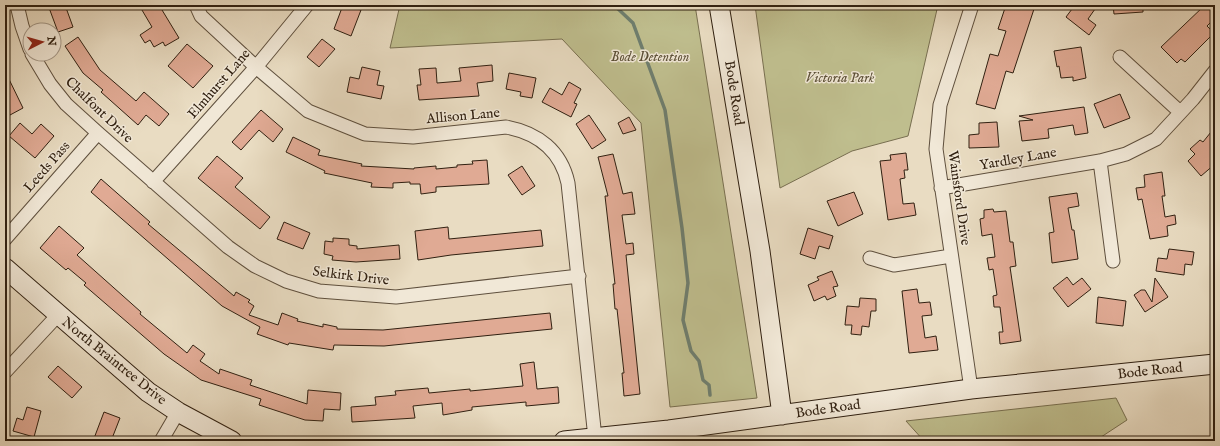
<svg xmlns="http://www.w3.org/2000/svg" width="1220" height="446" viewBox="0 0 1220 446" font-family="'IM FELL English',serif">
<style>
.green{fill:#bfbe8e;stroke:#786f50}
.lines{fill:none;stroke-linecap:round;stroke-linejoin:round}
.stream{stroke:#6f7e6e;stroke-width:3.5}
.building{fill:#e0aa94;stroke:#302011}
.street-casing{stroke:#5e4f3d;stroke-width:15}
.secondary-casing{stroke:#302011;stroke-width:21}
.street{stroke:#f1e8d7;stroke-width:13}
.secondary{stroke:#f1e8d7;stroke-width:19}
.labels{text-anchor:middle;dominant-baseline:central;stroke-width:3;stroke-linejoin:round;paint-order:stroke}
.park-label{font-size:14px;font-style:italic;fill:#5b4f36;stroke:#f1e8d7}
.street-label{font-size:14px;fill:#302011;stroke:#f1e8d7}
</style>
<rect width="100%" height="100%" fill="#e9dcc2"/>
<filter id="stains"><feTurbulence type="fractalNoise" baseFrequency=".005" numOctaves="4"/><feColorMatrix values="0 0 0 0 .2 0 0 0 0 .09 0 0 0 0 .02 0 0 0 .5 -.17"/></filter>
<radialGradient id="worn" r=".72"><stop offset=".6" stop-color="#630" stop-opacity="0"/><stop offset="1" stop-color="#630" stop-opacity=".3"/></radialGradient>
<path class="green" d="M400,5H695L757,398L670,407L641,123L562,39L390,48Z
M755,5H938L908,136L852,151L780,188Z
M1116,398L1127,420L1095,441H924L906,421Z"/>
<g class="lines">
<path class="stream" d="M614,5L633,23L665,110L682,228L688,283L683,320L691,351L699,361L703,380L709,385L710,395"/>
</g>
<path class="building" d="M48,5H65L73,27L58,32Z
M139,5H159L179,38L165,46L163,42L154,47L150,40L145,43L140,35L152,27Z
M343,5L361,10L351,36L334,29Z
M1006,5H1017L1034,9L1013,73L1006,71L995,109L976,104L990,54L998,56L1006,31L998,29Z
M1075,5H1090L1095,9L1088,19L1096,25L1089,35L1066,17Z
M1113,5H1143V12L1114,14Z
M1205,5L1215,14V18L1207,26L1214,33L1185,62L1181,59L1177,63L1161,47Z
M78,37L100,70L136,101L144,92L169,114L159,126L146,115L138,125L101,92L103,90L83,73L65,46Z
M322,39L335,49L319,67L307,57Z
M187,44L213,66L193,88L168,66Z
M1081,47L1086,78L1073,81V77L1061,78L1059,66L1057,67L1054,51Z
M492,65L493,81L477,83L479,96L419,100L417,85H421L419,69L436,68L437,83L461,81L459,68Z
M362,67L380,71L377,85L384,86L381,99L347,92L350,77L359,79Z
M5,71L23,108L10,115L5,105Z
M509,73L536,78L532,98L520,96L521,92L506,89Z
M569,82L581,89L574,103L577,104L571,117L542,102L550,88L562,95Z
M1120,94L1130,118L1104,128L1094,104Z
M1084,107L1088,133L1075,135L1073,125L1048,129L1049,138L1022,141L1019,121L1033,120L1019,116Z
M261,110L283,129L273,142L259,130L241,150L232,142Z
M589,115L606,140L592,149L576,124Z
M629,117L636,130L623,134L618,123Z
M997,122L999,147L969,148V135L979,134V123Z
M20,123L32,134L41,124L54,136L35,158L9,136Z
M1215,127V164L1201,176L1188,161L1195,154L1190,149L1200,140L1203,142Z
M293,137L320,150L318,155L362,164L361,166L414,169V168L436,166V169L457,167V165L473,164L472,161L487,160L489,184L436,187V192L421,194L420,184H410V182L393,183V188L371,187L372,183L324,173L325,171L286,152Z
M906,153L908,170H904L905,178L900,179L903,204L914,203L916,215L888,220L880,161L891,160L890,155Z
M613,154L623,194L632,192L635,214L622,215L626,244L633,243L634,254L626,255L640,394L624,396L622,373H624L617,309H615L613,284H615L605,196H608L598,157Z
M217,156L243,178L235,187L270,217L260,229L198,178Z
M522,166L535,186L522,195L508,175Z
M1162,172L1165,196H1162L1165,217L1175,215L1176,224L1167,226L1168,236L1150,239L1142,199L1138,200L1136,188L1145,187L1144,175Z
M101,179L150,222L148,224L234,296L236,292L250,300L248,302L254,306L249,315L278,325L282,313L298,319L297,321L323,327V324L337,327V329L383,330L550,313L552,329L384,346L334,345L333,350L289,343L288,345L257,334L260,327L222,306L91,192Z
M854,192L863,214L838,226L827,201Z
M1077,193L1079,206L1068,208L1072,230H1074L1078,259L1052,263L1049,233L1054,232L1049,197Z
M993,209L994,212L1006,211L1010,242H1013L1016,266L1010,267L1021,341L1000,344L999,332H1003L1000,307H994L993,296L997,295L993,269L989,270L987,258L995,257L992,234L982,236L980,219L984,218V210Z
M284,222L310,233L303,249L277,239Z
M59,226L84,248L77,255L141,312L140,314L187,353L193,345L205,354L200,361L219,374L220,369L252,380L250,385L307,404L308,390L341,393L340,410L324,409L323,421L305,420L259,405L261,399L201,380L164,354L84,285L86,283L68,268L66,270L40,248Z
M448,227L449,239L541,230L543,246L451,255L418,260L415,231Z
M808,228L833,236L829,249L819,246L815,259L800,254Z
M333,238L349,239V245L357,246V249L399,245L400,259L356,262L332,260L333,256L324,254L325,241L333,242Z
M1169,249L1194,252L1192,265L1185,264L1184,275L1156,271L1158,258L1167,259Z
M832,271L838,286L833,287L836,296L827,300L825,296L814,301L808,285L819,280L817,277Z
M1067,277L1073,285L1082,278L1091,289L1068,307L1053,288Z
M1155,278L1168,297L1145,312L1134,295L1141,290H1145L1152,302Z
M917,289L919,303L930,302L932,315L922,316L925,338L936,336L938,350L909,353L902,291Z
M1098,297L1126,301L1123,326L1096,323Z
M860,298L876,299V311H871L869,327L862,326L861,335L851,334L852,325H845L847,306L859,307Z
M534,362L537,389L558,387L559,403L526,406V402L472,407V410L443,415L442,403L413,406L415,418L352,422L351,407L376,405L375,397L396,395L395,391L428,388L429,393L470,389V391L523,386L520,364Z
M58,366L82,387L72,398L48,377Z
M27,407L41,411L34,437L13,431L17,418L23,420Z
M104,412L120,418L111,441H93Z"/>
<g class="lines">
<g class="street-casing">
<path id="street" d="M17,5L22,26L30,49
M196,5L201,16L256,67L308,111L365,134L413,137L506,127C538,133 561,151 568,183L595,438
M32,54L50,84L66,104L98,133L228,247L255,266L286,281L319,291L396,297L579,276
M1120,57L1180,112
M1100,161L1113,261
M153,182L256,67L307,5
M941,188L1100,161L1126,154L1156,139L1193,99L1215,71
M5,239L98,133
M870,258L894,265L951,256
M5,372L58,315
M971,389L936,149L940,105L972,5
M161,441L178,412"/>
</g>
<g class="secondary-casing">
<path id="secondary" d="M719,5L760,251L782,415
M5,268L148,392L178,412L232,441
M564,441L669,430L971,389L1215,364"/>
</g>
<use href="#street" class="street"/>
<use href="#secondary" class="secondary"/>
</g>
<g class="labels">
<g class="park-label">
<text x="650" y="57">Bode Detention</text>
<text x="840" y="78">Victoria Park</text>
</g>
<g class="street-label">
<text transform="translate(219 84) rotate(-49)">Elmhurst Lane</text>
<text transform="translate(734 93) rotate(81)">Bode Road</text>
<text transform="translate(99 110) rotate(44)">Chalfont Drive</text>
<text transform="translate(463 116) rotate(-5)">Allison Lane</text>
<text transform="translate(1018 159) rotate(-10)">Yardley Lane</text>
<text transform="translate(47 167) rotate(-49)">Leeds Pass</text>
<text transform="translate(959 198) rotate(82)">Wainsford Drive</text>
<text transform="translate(351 276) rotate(7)">Selkirk Drive</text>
<text transform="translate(114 361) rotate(39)">North Braintree Drive</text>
<text transform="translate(1150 371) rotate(-6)">Bode Road</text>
<text transform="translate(828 409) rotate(-8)">Bode Road</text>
</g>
</g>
<rect width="1220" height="446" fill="none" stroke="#e9dcc2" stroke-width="20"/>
<rect x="6" y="6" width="1208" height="434" fill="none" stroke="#302011" stroke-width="2"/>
<rect x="10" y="10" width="1200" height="426" fill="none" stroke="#302011"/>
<g transform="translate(42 42) rotate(84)"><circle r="19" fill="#f1e8d7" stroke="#a49888"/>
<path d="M0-3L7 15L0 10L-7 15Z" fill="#8f2418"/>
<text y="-6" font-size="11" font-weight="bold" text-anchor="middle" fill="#302011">N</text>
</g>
<rect width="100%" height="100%" filter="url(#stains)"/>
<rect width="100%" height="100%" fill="url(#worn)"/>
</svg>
